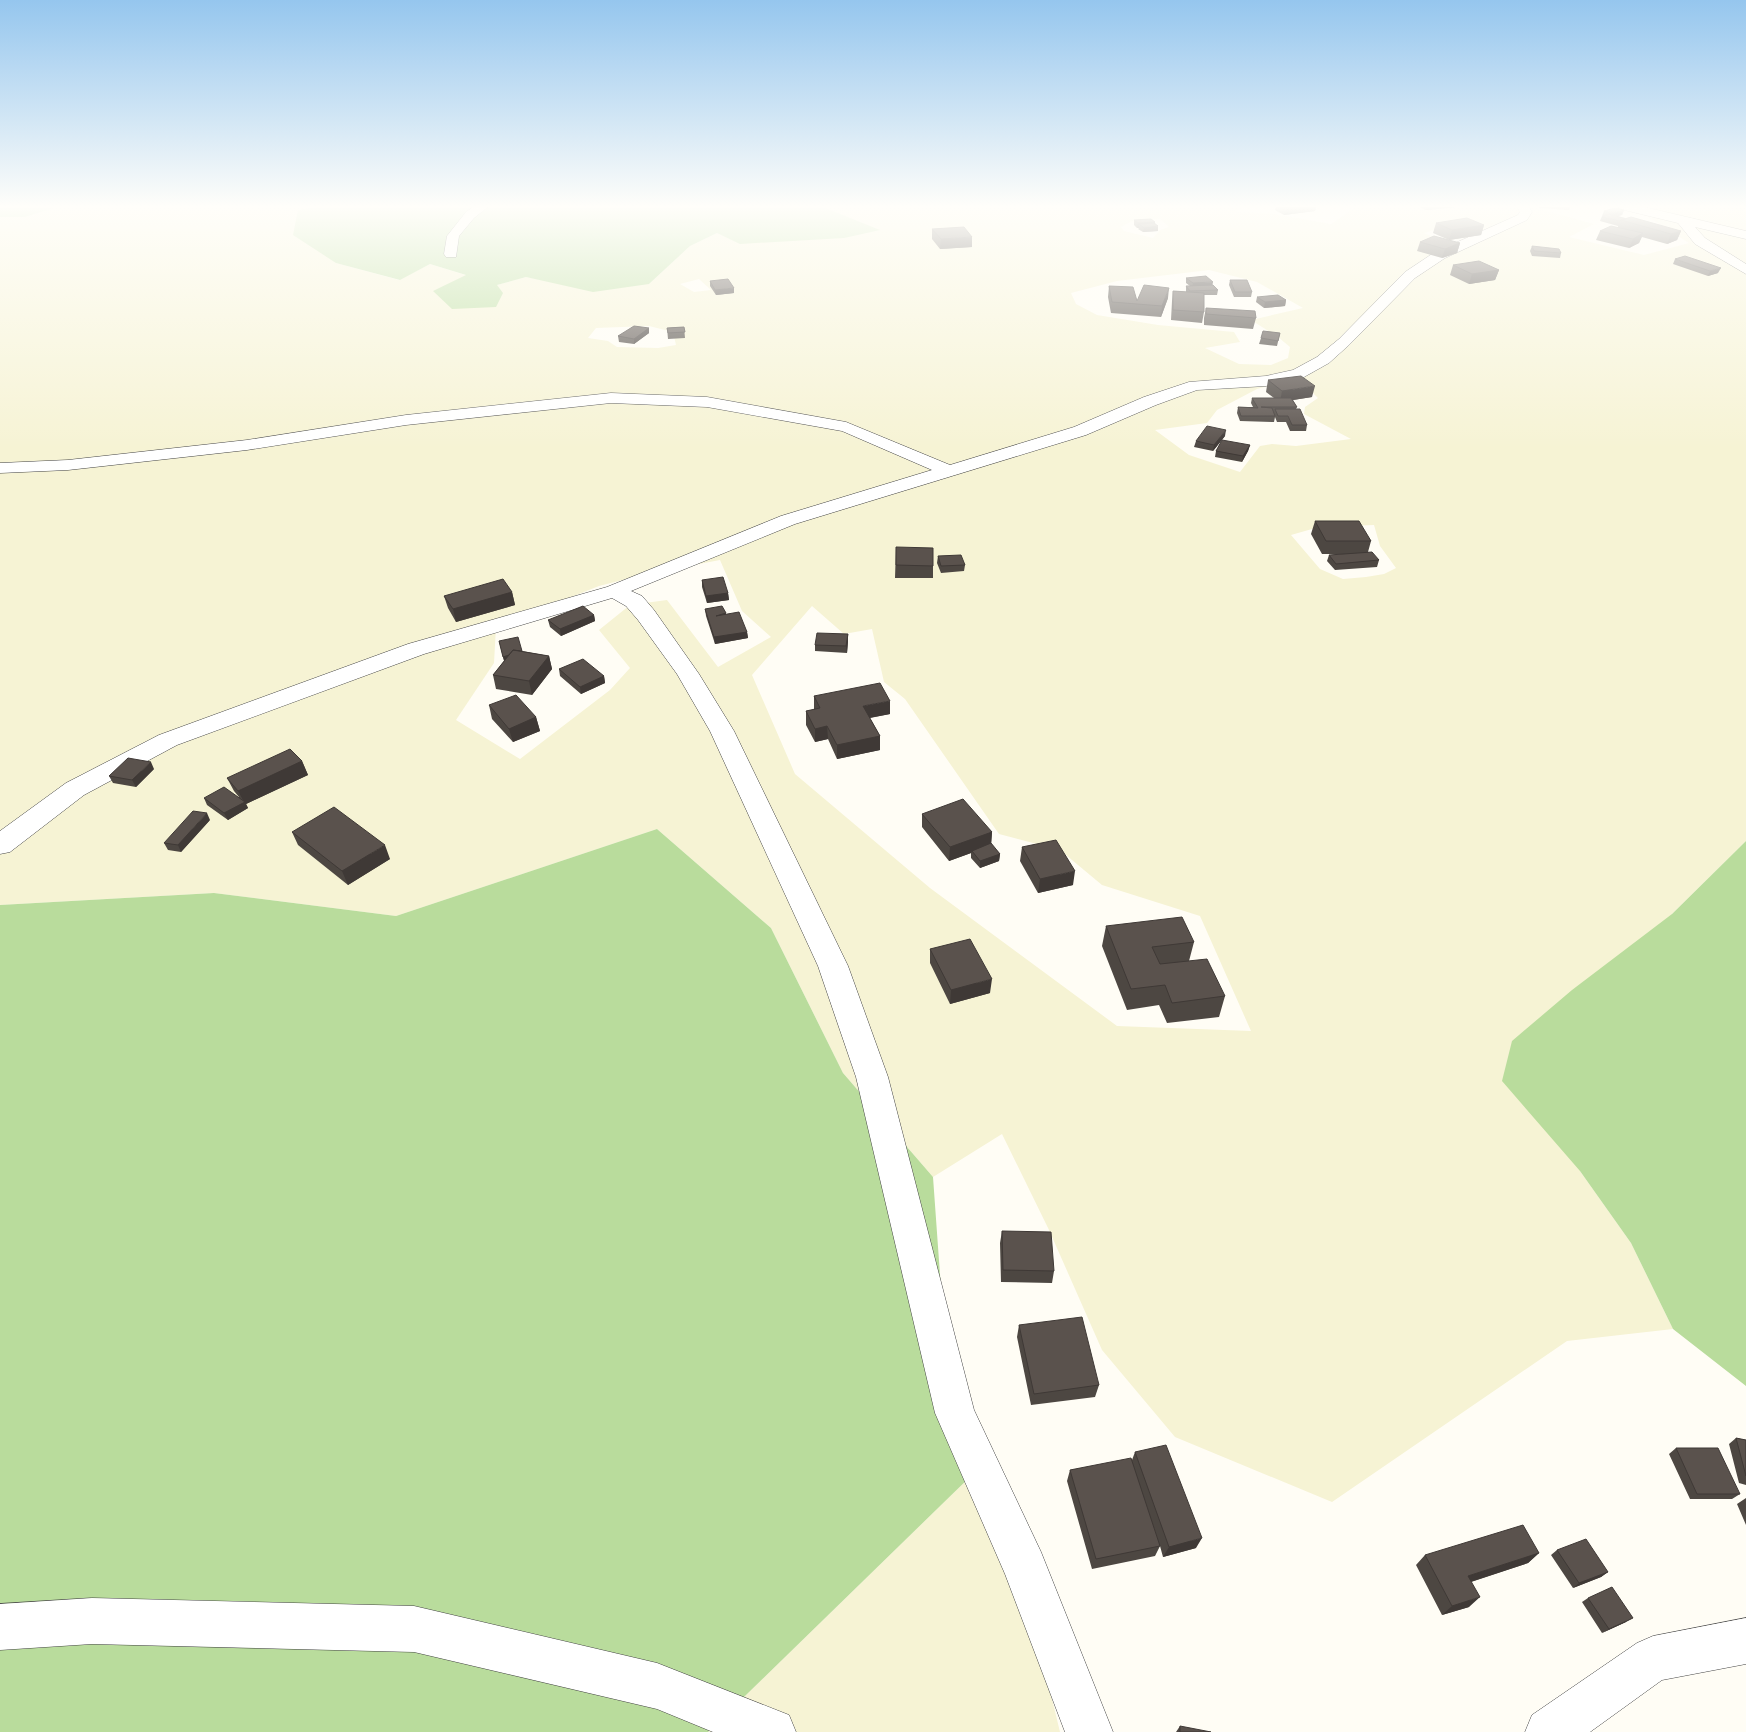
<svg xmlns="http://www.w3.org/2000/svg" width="1746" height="1732" viewBox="0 0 1746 1732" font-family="Spectral,serif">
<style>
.farmland{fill:#f6f3d4;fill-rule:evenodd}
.forest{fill:#b9dc9c}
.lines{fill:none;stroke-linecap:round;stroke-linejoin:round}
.street-casing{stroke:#444;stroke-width:1}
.street{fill:#fff;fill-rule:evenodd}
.wall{fill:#4d4742}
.shaded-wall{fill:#3f3936}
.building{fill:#5a524d;stroke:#3f3936}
</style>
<rect width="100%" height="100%" fill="#fffdf5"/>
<path class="farmland" d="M60,206H320L298,210L336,263L399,280L430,264L497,285L526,277L548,281L649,284L690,246L717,233L740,243L879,230L828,209L825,206H1241L1237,212L1275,214L1331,224L1357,206H1529L1594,224L1569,237L1644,255L1689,243L1645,215L1650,206H1746V841L1672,914L1580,1171L1631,1243L1673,1329L1567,1341L1332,1502L1175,1437L1102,1350L1049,1230L1002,1134L933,1177L843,1073L771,928L657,829L396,916L214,893L0,905V217H25ZM1160,219L1169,227L1160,230L1153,238L1124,231L1121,227L1132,221ZM1452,224L1492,236L1473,243L1443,241L1424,233ZM1209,270L1257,282L1303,308L1251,320L1278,337L1290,347L1288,358L1271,365L1239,364L1205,348L1240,342L1234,332L1158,325L1097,315L1076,304L1071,293L1117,281ZM699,279L711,290L694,292L680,284ZM649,326L673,332L676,345L658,348L617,347L608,341L588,338L596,328ZM1275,384L1309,389L1318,398L1305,407L1304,414L1351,439L1296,446L1272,444L1260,446L1240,472L1189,455L1155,430L1207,423L1217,410L1257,389ZM1374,525L1380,546L1396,568L1384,574L1366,577L1343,579L1320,569L1291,535L1319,527ZM720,560L742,611L771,637L718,667L667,600L630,605L599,630L630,668L610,690L520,759L456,720L494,663L496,627L599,586L646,574ZM812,606L844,634L872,629L884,682L905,699L999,834L1060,850L1102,885L1200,916L1251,1031L1117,1026L930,888L795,774L752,675Z
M973,1474L1043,1662L1060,1732H708Z"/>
<path class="forest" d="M0,206H60L25,217H0Z
M320,206H825L828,209L880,230L844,238L740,244L717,233L690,246L649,284L593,292L526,277L497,285L503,293L496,307L452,309L433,291L466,275L430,264L400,280L336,263L293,235L298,210Z
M657,829L771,928L843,1073L933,1177L945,1344L973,1474L708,1732H0V905L214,893L396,916Z
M1746,841V1386L1673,1329L1631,1243L1580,1171L1502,1081L1512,1041L1572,990L1672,914Z"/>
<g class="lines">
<g class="street-casing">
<path id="street" d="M475,206H489L474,218L459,236L456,257H446L444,254L447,236L466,212Z
M1516,206H1528L1532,212L1527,220L1445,258L1415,278L1349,345L1329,363L1304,377L1266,386L1197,390L1156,405L1086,435L795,524L631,591L642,596L654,610L699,674L734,731L848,966L888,1077L974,1410L1041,1552L1113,1732H1065L1005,1574L935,1413L856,1077L818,966L710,731L677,674L638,620L626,606L612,598L424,654L177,745L84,795L10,852L0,854V831L66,783L159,735L408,644L607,587L781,516L932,470L842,431L707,407L611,403L406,425L247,450L68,470L0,473V463L68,460L247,440L406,415L611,393L707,397L846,422L950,465L1074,427L1144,397L1189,382L1266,376L1293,370L1317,357L1339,339L1405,272L1435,252L1518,215L1520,212Z
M1618,206H1640L1746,231V239L1695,227L1705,238L1746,264V274L1695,244L1678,223L1620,209Z
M92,1598L414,1606L657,1663L789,1715L796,1732H713L657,1709L414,1652L92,1644L0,1650V1604Z
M1746,1618V1664L1662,1680L1590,1732H1525L1532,1715L1637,1643L1653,1636Z"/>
</g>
<use href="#street" class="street"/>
</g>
<path class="wall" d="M1276,206H1315L1316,207L1315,211L1284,215L1275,210Z
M1417,206H1458L1457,207L1426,210Z
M1538,206H1571L1569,210L1539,208Z
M1624,210L1622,215L1617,216L1681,231L1677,240L1667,244L1642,237L1639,243L1629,248L1596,240L1600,231L1618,227V226L1600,221L1604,211Z
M1134,220L1155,222V223L1158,231L1143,232L1138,229L1139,228H1137L1134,225Z
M1436,223L1484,225L1481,235L1449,240L1433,233Z
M932,229L972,247L940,249L932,239Z
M1420,242L1460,243L1457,253L1442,258L1417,251Z
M1532,246L1561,253L1560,258L1532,256L1530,251Z
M1675,259L1718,273L1708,276L1673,264Z
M1453,265L1499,270L1495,280L1469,284L1450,275Z
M1186,278L1213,285L1218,290L1217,295H1204V312L1202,323L1171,320L1172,301L1173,291L1186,292V286H1190L1186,283Z
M1230,280L1252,292L1251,297H1234L1229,285Z
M710,281L734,293L716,295L710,286Z
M1109,286L1137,301L1168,298L1161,317L1111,313L1108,297Z
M1257,297L1286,300L1285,306L1264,308L1256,302Z
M1206,308L1256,318L1253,329L1204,325V318Z
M684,327L685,338L668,339L667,328Z
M649,328V333L634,344L619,342L618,336Z
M1280,333L1277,346L1259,344L1261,338Z
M1268,380L1312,397L1293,400L1297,407L1296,409L1307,425L1306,431H1290L1286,422H1277L1275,417L1274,422L1240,421L1237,413L1238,407H1253L1251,403L1252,398H1274L1266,392Z
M1225,436L1213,451L1194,447L1196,441Z
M1250,445L1248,451L1242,462L1215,457L1216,451Z
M1315,521L1371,541L1368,552L1379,560L1377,567L1335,570L1327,561L1329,555L1343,554H1322L1311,534Z
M896,547L933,566V578H895Z
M938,556L965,565L964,571L941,573L937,563Z
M702,580L728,593L729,600L707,603L702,587Z
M512,592L515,605L456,622L448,608L444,596Z
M705,609L726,613V614L747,632L748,638L715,644L706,616Z
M594,615L595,621L561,636L550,627L548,620Z
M848,634V641L847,653L815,651V645Z
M499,641L522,651L549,656L552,669L532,695L496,689L493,675L504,661Z
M559,669L604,676L605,683L581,694L560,676Z
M814,696L890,714L870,718L880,736V750L837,759L828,739L815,742L806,725V711L814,710Z
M489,705L536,717L540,731L513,742L492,719Z
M302,761L308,775L246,804L248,808L228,820L207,805L204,798L239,797L234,791L227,778Z
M154,769L136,787L113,783L109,776Z
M922,814L992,832L991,844L1000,854L999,861L980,868L971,858V853L949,861L922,827Z
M210,820L181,852L168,850L164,843Z
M292,832L390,859L348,885L298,845Z
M1022,847L1073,885L1038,893L1020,861Z
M1106,926L1194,942L1189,961L1225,996L1219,1017L1167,1023L1159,1005L1127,1010L1102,946Z
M930,949L990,993L950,1004L930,963Z
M1002,1231L1054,1271L1052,1283L1001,1282L1000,1243Z
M1019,1325L1099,1385L1095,1397L1031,1405L1017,1337Z
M1736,1438L1746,1440V1485L1739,1483L1729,1444Z
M1676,1448L1740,1494L1732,1499H1690L1669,1454Z
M1135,1452L1196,1548L1163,1557L1160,1546L1155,1556L1092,1569L1067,1481L1070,1470L1132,1460Z
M1746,1498V1525L1737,1504Z
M1557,1550L1608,1572L1601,1577L1573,1588L1551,1555Z
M1539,1553L1528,1563L1471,1582L1469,1607L1442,1615L1416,1565L1425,1555Z
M1588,1598L1626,1622L1602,1633L1582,1602Z
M1180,1726V1732H1176Z"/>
<path class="shaded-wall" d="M1427,206H1458L1457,207L1426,210Z
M1316,207L1315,211L1284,215L1285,210Z
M1624,210L1622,215L1610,218L1612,214Z
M1155,222L1154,227L1158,226V231L1143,232L1144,228L1139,224V228H1137L1138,223Z
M1484,225L1481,235L1449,240L1452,230Z
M1681,231L1677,240L1667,244L1671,234Z
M1643,233L1639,243L1629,248L1633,239Z
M972,237V247L940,249L941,239Z
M1460,243L1457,253L1442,258L1445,249Z
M1721,268L1718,273L1708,276L1710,271Z
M1499,270L1495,280L1469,284L1472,274Z
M1213,282L1212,287L1192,288L1193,283Z
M734,288V293L716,295L715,290Z
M1169,288L1168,298L1161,317L1162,306Z
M1286,300L1285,306L1264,308L1265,302Z
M649,328V333L634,344V339Z
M1315,386L1312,397L1280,402L1282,391Z
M1226,430L1225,436L1213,451L1214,445Z
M1250,445L1248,451L1242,462L1243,456Z
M512,592L515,605L456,622L453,609Z
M728,593L729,600L707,603L706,596Z
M594,615L595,621L561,636L560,629Z
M747,632L748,638L715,644L714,637Z
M848,634V641L847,653L846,646Z
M522,653L505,663L503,657Z
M549,656L552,669L532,695L529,681Z
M604,676L605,683L581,694L580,687Z
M890,701V714L863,719V706Z
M536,717L540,731L513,742L509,729Z
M827,726L828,739L815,742V729Z
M880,736V750L837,759V745Z
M302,761L308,775L246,804L248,808L228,820L224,813L244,802L238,791Z
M151,762L154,769L136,787L132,780Z
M207,813L210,820L181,852L178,845Z
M992,832L991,846L972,851L971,853L949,861L950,847Z
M385,845L390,859L348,885L342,871Z
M1000,854L999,861L980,868V861Z
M1075,871L1073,885L1038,893L1040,879Z
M992,979L990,993L950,1004L951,990Z
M1202,1538L1196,1548L1163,1557L1169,1547Z
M1539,1553L1528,1563L1458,1586L1468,1576Z
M1608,1572L1601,1577L1573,1588L1579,1583Z
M1480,1597L1469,1607L1442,1615L1452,1606Z
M1633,1618L1626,1622L1602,1633L1609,1629Z"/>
<path class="building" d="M1278,206H1315L1316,207L1285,210Z
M1615,208L1624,210L1612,214L1604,211Z
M1609,214L1626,219L1621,220L1620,221L1602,217Z
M1631,217L1681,231L1671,234L1621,220Z
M1467,218L1484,225L1452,230L1436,223Z
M1151,219L1155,222L1138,223L1134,220Z
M1154,223L1158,226L1144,228L1139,224Z
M1611,226L1643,233L1633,239L1600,231Z
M964,227L972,237L941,239L932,229Z
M1434,236L1460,243L1445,249L1420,242Z
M1532,246L1559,249L1561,253L1534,251Z
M1685,256L1721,268L1710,271L1675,259Z
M1479,261L1499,270L1472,274L1453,265Z
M1206,276L1213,282L1193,283L1186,278Z
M728,279L734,288L715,290L710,281Z
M1230,280H1247L1252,292H1235Z
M1144,285L1169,288L1162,306L1112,302L1109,286L1133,287L1137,301Z
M1213,285L1218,290L1190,291L1186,286Z
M1173,291L1204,293V312L1173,310Z
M1278,295L1286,300L1265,302L1257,297Z
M1206,308L1255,311L1256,318L1206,314Z
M634,326L649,328L634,339L618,336Z
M684,327L685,332L668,333L667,328Z
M1263,331L1280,333L1278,341L1261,338Z
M1301,376L1315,386L1282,391L1268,380Z
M1252,398H1291L1297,407H1261L1272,408L1275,416H1241L1238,407L1258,408Z
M1275,409H1300L1307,425H1292L1288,416H1278Z
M1207,426L1226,430L1214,445L1196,441Z
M1222,440L1250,445L1243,456L1216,451Z
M1315,521H1359L1371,541H1326Z
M896,547L933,548V566L896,565Z
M1372,552L1379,560L1336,564L1329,555Z
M961,555L965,565L941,566L938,556Z
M723,577L728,593L706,596L702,580Z
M503,579L512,592L453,609L444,596Z
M583,606L594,615L560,629L548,620Z
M722,606L726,613L716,616L739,612L747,632L714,637L705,609Z
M817,633L848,634L846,646L815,645Z
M518,637L522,651L513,650L509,655L503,657L499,641Z
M513,650L549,656L529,681L493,675Z
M583,659L604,676L580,687L559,669Z
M880,683L890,701L863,706L880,736L837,745L827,726L815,729L806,711L820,708L814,696Z
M516,695L536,717L509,729L489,705Z
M290,749L302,761L238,791L227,778Z
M128,758L151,762L132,780L109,776Z
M224,787L245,802L224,813L204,798Z
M963,799L992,832L950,847L922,814Z
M334,807L385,845L342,871L292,832Z
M193,811L207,813L178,845L164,843Z
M1056,840L1075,871L1040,879L1022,847Z
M991,843L1000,854L980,861L972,851Z
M1182,917L1194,942L1152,947L1160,964L1207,959L1225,996L1172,1003L1165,985L1131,989L1106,926Z
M970,939L992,979L951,990L930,949Z
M1002,1231L1051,1232L1054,1271L1003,1270Z
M1082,1317L1099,1385L1034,1394L1019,1325Z
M1736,1438L1746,1440V1476Z
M1166,1445L1202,1538L1169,1547L1135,1452Z
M1676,1448H1718L1740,1494H1697Z
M1131,1458L1160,1546L1096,1559L1070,1470Z
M1523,1525L1539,1553L1468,1576L1480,1597L1452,1606L1425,1555Z
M1586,1539L1608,1572L1579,1583L1557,1550Z
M1612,1587L1633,1618L1609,1629L1588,1598Z
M1180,1726L1211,1732H1180Z"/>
<linearGradient id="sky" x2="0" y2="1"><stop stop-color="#95c6ee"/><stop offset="0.46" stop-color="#fffefa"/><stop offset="1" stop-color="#fffefa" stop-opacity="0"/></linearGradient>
<rect width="1746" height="449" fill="url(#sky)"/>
</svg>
